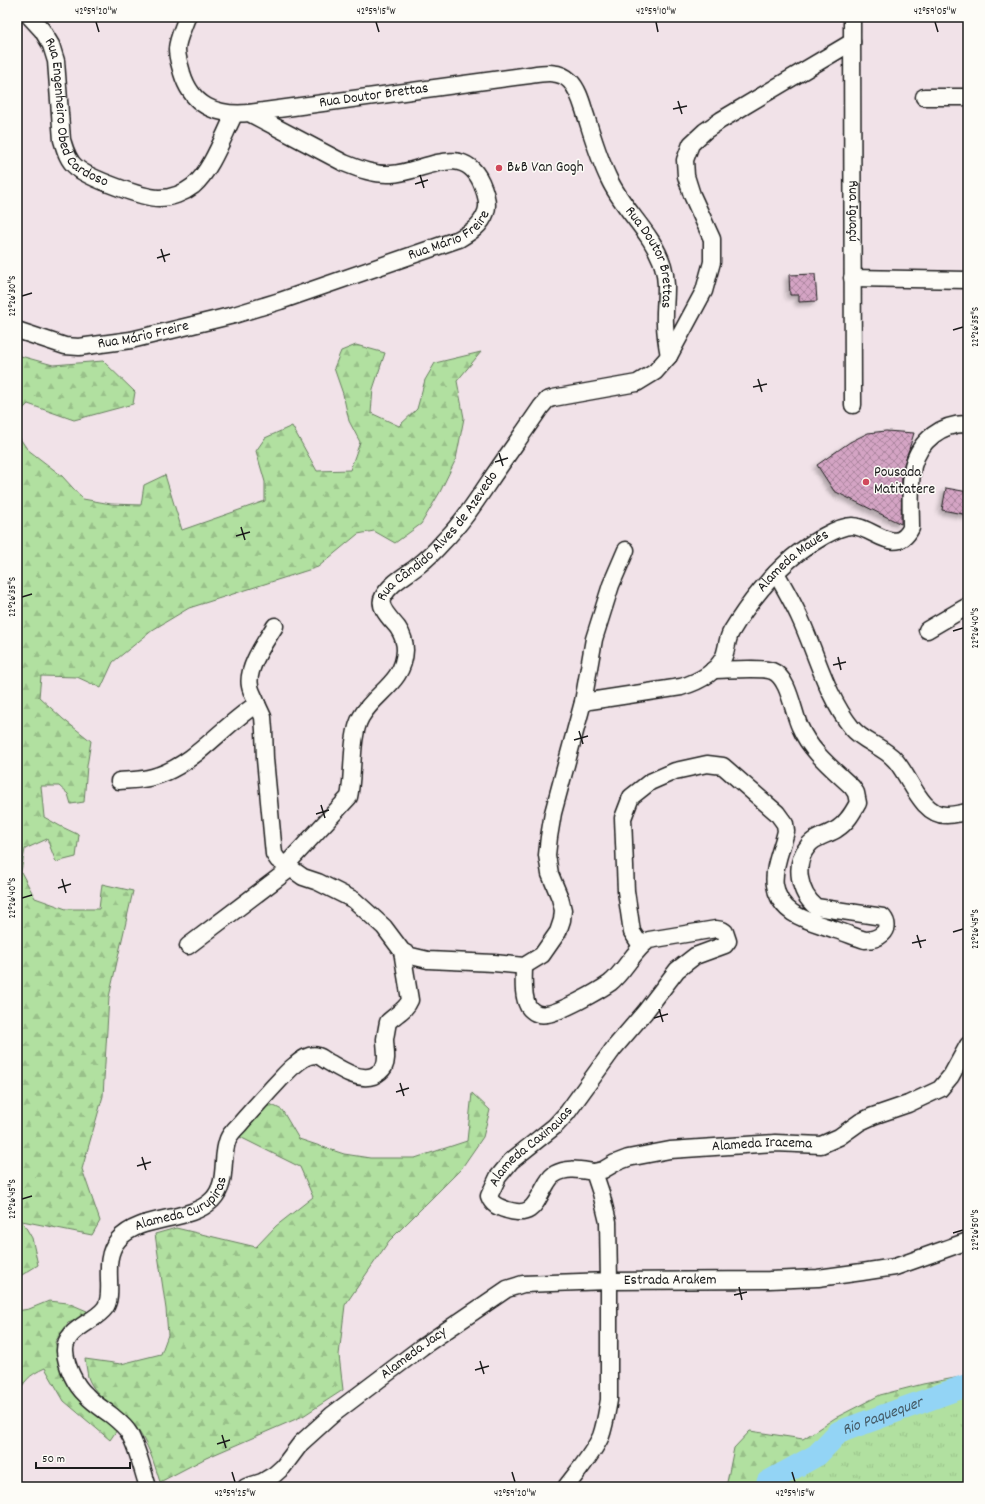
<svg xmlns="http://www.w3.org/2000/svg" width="985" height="1504" viewBox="0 0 985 1504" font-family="Dekko,sans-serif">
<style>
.forest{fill:url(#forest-firs);stroke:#667e5e}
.park{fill:url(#park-tufts);stroke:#667e5e}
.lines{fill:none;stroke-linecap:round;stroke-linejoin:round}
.river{stroke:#93d4f5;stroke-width:23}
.building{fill:url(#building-cross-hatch);stroke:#1c1c1c;filter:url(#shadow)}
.minor-casing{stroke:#1c1c1c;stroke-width:19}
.minor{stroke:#fdfcf7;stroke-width:16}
.ticks{fill:none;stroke:#1c1c1c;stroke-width:1.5}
.poi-dot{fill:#d1495b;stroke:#fdfcf7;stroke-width:1.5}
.labels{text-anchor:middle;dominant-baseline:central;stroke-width:3;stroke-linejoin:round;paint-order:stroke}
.street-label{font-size:15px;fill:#1c1c1c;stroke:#fdfcf7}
.poi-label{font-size:15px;fill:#1c1c1c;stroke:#fdfcf7;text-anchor:start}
.water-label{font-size:16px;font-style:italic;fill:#465c68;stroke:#fdfcf7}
.neatline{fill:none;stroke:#1c1c1c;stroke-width:1.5}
.ticks-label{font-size:10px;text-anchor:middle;fill:#1c1c1c}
</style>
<defs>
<pattern id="forest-firs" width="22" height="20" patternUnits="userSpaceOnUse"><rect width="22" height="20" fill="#b1e0a0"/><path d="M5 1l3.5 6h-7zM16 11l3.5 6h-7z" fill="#98c089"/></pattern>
<pattern id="park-tufts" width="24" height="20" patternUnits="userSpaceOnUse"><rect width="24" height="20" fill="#b1e0a0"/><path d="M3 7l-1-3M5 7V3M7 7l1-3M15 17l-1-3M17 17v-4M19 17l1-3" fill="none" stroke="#98c089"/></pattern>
<pattern id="building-cross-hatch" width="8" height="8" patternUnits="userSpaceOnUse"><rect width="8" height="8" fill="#d4a4c4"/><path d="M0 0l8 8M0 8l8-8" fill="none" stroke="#ab859e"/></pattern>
<filter id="shadow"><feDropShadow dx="-3.5" dy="3.5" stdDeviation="2" flood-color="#0004"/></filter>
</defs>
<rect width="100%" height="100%" fill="#f1e2e8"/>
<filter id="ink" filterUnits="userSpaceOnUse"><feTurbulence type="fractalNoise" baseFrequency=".025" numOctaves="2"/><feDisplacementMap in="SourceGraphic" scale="8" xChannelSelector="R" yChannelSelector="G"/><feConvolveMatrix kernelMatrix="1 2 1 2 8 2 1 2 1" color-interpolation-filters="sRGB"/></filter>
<g filter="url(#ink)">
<path class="forest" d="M356,345L385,353L373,389L371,413L399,426L417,409L425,380L435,363L481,352L457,381L464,418L456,459L440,492L421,524L395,543L374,531L358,534L318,567L189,608L154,629L113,662L101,688L77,677L41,676L39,697L63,719L91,741L87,766L84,802L71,804L68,794L59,786H41L44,817L60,826L79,835L76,857L56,862L47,839L25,849L21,872L35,898L66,909H99L102,884L133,891L109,997L103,1096L82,1169L100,1221L92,1235L22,1221L32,1238L38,1265L17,1278V434L27,449L62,476L83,499L111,504L141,505L144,485L165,475L182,530L265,501V482L256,451L265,438L292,426L317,471L350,470L360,442L349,421L343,394L334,368L341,351Z
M17,355L53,365L103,361L135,392L133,404L74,420L28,404L17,415Z
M472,1093L490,1110L483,1137L461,1169L389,1241L345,1305L339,1355L343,1390L303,1416L206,1458L160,1482C153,1460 149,1445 135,1426C122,1408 95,1399 88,1377C87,1371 86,1365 85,1359L121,1364L161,1354L168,1335L166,1309L155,1234L176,1228L256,1247L276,1226L313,1197L300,1167L238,1136L268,1103L282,1110L299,1139L344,1154L370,1158H415L467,1141Z
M49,1301L68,1303L87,1311L85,1317L68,1323L55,1342L68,1380L80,1401L117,1430L110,1440L64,1401L45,1368C29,1375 23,1381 17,1398V1311L29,1309Z
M968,1373V1487H726L734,1448L750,1431L803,1439L835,1418L880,1395L923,1384L960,1377Z"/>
<path class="park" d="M968,1395V1487H772L840,1436Z"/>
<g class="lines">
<path class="river" id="s1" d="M768,1487V1482L817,1455L839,1432L968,1385"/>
</g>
<path class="building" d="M815,274L817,301L799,302V295H790L789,275Z
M886,431L914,433L902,472L901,524L834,491L817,465L850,442L868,433Z
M946,488L968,492V515L942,510Z"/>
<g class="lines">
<g class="minor-casing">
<g id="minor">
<path id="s2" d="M30,17L42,30L51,45L56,61L62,140C65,150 68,161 76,167C88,178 143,198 159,198C171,198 184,193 193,186C211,171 223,137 234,115"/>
<path id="s3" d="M852,17L853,405"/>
<path d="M924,97H968"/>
<path id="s4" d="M249,113L530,75C543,73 560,70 570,81C579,90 582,104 586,116C593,138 599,159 609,179C623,210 653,233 663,266C669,285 664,304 665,323C665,334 667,345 669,356"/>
<path d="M852,278L968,280"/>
<path id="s5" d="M17,330L65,346L79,347L131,340L234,315L280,301L459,239C471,232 481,226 486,212C489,203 485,191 481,182C462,141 422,173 391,174C375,175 359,169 344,163L249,113C216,116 192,106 182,73C180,65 177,58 177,49C177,40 184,26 187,17"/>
<path id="s6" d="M626,550L611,585L594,639L583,702L553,813L549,837L547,855L550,874L560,898L563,910L562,920L558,932L542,955L524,966L494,963L428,960L411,956L402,951L384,927L354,900L318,882L303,877L286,865L349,797C354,775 350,736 361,717C375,692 404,683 405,650C405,642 402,634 398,628C392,620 377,607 383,597C390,583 407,575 419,565C428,558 436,550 443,542C461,524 475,503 489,482C506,457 524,432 541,407L547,400L553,398L637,383L655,372L669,356L704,291L712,262V239L692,195L686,176L685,160L691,144L705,131L721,120L852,42"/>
<path d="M776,573C784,587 792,601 799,616C816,652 826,696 852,728C863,742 883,746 895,760C910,776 921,816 947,815C954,815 961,813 968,812"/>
<path d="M927,630L968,606"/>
<path id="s7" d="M583,702L681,687C698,682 716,673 724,656C727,648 727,639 731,632C747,605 773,572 798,553C810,544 837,526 852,526C872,526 896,558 911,528C911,508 909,486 913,466C920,440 942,423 968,424"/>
<path d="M257,704L263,717L264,730L265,759L274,854L278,860L286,865"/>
<path d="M119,781C132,780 147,780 159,775C197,762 223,725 257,704C255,698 251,692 250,686C246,668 266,641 275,626"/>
<path d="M188,946L291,868"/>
<path d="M641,946L632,932L626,891L623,818L631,797L650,782L675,771L707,764L723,766L777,813L785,824L786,831C783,846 772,869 775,885C780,917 811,921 836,930C846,933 855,937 865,940C877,940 894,931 883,917L816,907C799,893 793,864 808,846C814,837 828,835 837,829C847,823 853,812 858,803L856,793L852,787C833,769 810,751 800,727C793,713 789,677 772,671C762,667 726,670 713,670"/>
<path id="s8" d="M594,1172L603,1170L615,1163L628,1158L670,1150L775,1143L821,1145L839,1137L860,1122L873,1116L908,1104L940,1089L951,1076L968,1045"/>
<path id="s9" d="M148,1487C142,1469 138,1449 129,1433C125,1426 117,1420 111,1415C103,1409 93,1403 86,1395C75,1385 66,1366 65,1351C64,1329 94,1323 105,1308C116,1293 100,1261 118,1240C140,1214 189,1223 212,1200C229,1183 220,1159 228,1139C230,1134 235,1129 239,1125C251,1111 263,1098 275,1085C282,1078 287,1071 295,1065C301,1060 309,1053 318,1056C322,1057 326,1061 330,1063C342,1070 359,1081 373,1076C377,1074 381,1072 384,1067C388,1059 385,1049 385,1039C386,1033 387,1027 388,1022C396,1014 406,1010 410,1000L402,951"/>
<path id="s10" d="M246,1487L262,1482L274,1475L283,1467L301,1443L332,1415L422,1347L507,1289L523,1284L609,1281L608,1222L601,1193L594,1172C580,1170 567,1167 555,1174C551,1176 549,1180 547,1183C535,1203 533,1218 507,1210C498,1207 492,1205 489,1196L498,1177L511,1161L555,1126L567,1113L614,1048L645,1012L677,970L695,956L725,945L728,941L725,932L722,930L716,929L649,940C633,951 625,971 610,983C597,992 561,1012 547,1014C539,1016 532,1012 528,1006C522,995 524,978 524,966"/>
<path id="s11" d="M566,1487C578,1471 593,1454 601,1436C605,1425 607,1411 609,1400V1281L769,1280L818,1278L862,1272L895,1267L968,1241"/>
</g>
</g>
<use href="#minor" class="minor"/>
</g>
</g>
<path class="ticks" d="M96,22L99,32M376,22L379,32M656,22L658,32M935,22L938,32M678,101L682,114M673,109L687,106M420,175L424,188M415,184L428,180M161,249L165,262M157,258L170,254M22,296L32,293M953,330L963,327M758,379L762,392M753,387L767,384M499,453L503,466M495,462L508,458M241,527L245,540M236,536L250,532M22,597L32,594M953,631L963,628M838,657L841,670M833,665L846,662M579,731L583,744M574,740L588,736M321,805L325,818M316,814L329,810M62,879L66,893M58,888L71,884M22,898L32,895M953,932L963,929M917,935L921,948M912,943L926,940M659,1009L663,1022M654,1018L668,1014M400,1083L404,1096M396,1092L409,1088M142,1157L146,1170M137,1166L151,1162M22,1199L32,1196M953,1233L963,1230M739,1287L742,1300M734,1295L747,1292M480,1361L484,1374M475,1370L489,1366M222,1435L226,1448M217,1444L230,1440M232,1472L235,1482M512,1472L515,1482M792,1472L795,1482"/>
<g class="poi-dot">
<circle cx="499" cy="168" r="4"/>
<circle cx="866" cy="482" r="4"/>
</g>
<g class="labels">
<g class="street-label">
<text stroke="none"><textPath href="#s4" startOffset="126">Rua Doutor Brettas</textPath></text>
<text stroke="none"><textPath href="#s2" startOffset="113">Rua Engenheiro Obed Cardoso</textPath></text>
<text stroke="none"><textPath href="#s3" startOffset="194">Rua Iguaçú</textPath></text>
<text stroke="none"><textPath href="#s5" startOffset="454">Rua Mário Freire</textPath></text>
<text stroke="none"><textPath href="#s4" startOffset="522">Rua Doutor Brettas</textPath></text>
<text stroke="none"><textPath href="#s5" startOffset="130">Rua Mário Freire</textPath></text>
<text stroke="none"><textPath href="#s6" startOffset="1115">Rua Cândido Alves de Azevedo</textPath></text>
<text stroke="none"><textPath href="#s7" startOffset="274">Alameda Maués</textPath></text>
<text stroke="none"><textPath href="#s8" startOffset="172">Alameda Iracema</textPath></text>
<text stroke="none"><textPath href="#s10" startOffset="741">Alameda Caxinauas</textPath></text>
<text stroke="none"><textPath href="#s9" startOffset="372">Alameda Curupiras</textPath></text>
<text stroke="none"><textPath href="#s11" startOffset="279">Estrada Arakem</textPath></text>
<text stroke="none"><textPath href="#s10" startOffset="217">Alameda Jacy</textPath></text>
</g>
<g class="poi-label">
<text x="507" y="168">B&amp;B Van Gogh</text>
<text x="874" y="473">Pousada<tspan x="874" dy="17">Matitatere</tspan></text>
</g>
<g class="water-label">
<text stroke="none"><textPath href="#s1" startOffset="139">Rio Paquequer</textPath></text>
</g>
</g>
<rect width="985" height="1504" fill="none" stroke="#fdfcf7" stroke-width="44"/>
<path d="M36 1462v6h94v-6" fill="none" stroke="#1c1c1c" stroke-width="2"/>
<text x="42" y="1462" font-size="12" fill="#1c1c1c" stroke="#fdfcf7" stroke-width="3" paint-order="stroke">50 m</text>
<rect x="22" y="22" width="941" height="1460" class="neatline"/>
<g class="ticks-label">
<text x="96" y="14">42°59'20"W</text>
<text x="376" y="14">42°59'15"W</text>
<text x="656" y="14">42°59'10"W</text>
<text x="935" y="14">42°59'05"W</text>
<text transform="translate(11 296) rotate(-90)" y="4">22°26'30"S</text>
<text transform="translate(974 327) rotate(-90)" y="4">22°26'35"S</text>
<text transform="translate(11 597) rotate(-90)" y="4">22°26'35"S</text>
<text transform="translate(974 628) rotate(-90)" y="4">22°26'40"S</text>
<text transform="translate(11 898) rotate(-90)" y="4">22°26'40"S</text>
<text transform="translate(974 929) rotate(-90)" y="4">22°26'45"S</text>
<text transform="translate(11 1199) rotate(-90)" y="4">22°26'45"S</text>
<text transform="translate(974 1230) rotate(-90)" y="4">22°26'50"S</text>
<text x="235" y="1496">42°59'25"W</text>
<text x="515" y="1496">42°59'20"W</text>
<text x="795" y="1496">42°59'15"W</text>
</g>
</svg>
